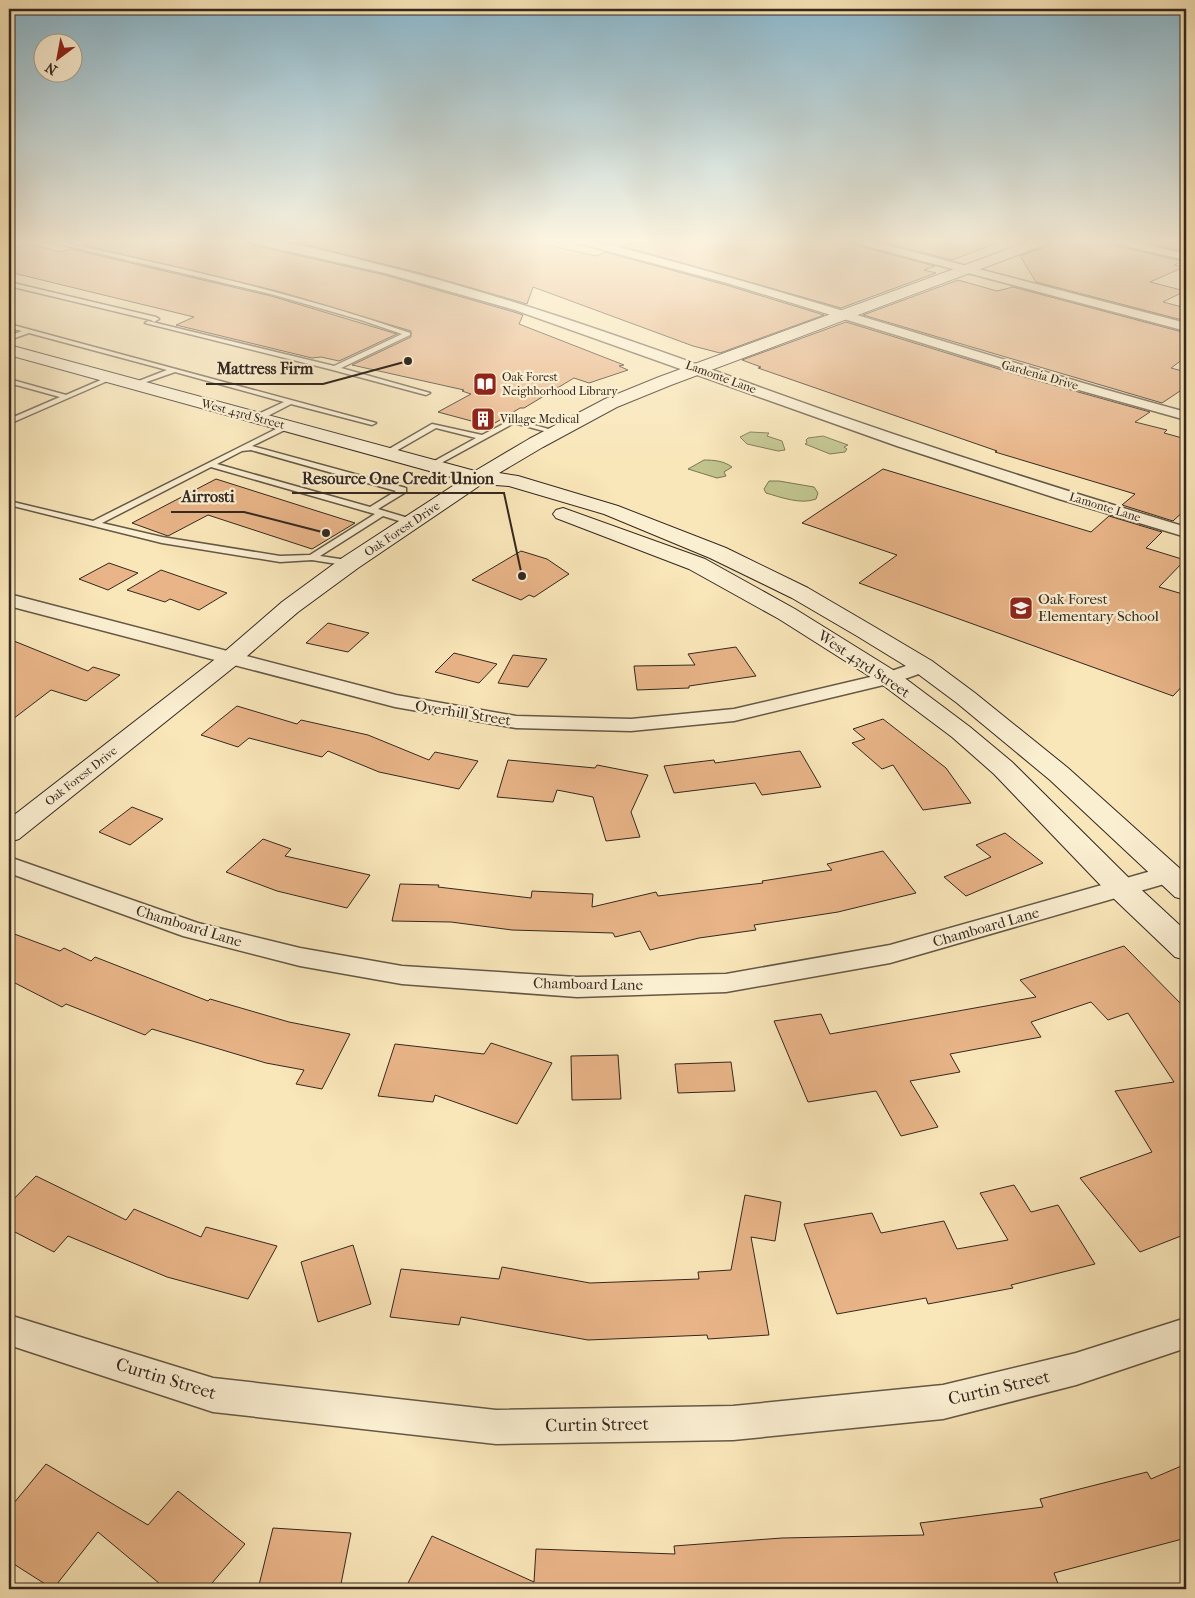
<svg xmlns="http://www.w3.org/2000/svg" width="1195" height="1598" viewBox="0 0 1195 1598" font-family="'IM FELL French Canon',serif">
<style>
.green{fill:#c1c48d;stroke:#7a7656}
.building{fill:#e8b488;stroke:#342820}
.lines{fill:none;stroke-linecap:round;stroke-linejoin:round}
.lane-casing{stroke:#655846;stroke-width:3}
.street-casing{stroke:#655846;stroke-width:3}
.secondary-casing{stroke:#342820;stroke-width:2}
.lane{fill:#fbefd2;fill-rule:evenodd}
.street{fill:#fbefd2;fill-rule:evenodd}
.secondary{fill:#fbefd2;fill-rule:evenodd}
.labels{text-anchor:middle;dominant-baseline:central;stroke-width:4.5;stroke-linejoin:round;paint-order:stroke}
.far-street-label{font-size:12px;fill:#342820;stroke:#fbefd2}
.far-poi-label{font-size:12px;fill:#342820;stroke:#fbefd2;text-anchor:start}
.poi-label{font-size:15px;fill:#342820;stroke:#fbefd2;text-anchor:start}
.street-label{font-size:15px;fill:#342820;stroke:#fbefd2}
.near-street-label{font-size:18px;fill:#342820;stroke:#fbefd2}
.leader{fill:none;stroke:#342820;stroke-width:2}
.callout-dot{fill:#342820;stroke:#fbefd2;stroke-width:2}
.callout-label{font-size:16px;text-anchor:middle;font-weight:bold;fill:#342820;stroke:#fbefd2;stroke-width:4.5;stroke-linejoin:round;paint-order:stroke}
</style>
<rect width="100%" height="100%" fill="#f9e6b9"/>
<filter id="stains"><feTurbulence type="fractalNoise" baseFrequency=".004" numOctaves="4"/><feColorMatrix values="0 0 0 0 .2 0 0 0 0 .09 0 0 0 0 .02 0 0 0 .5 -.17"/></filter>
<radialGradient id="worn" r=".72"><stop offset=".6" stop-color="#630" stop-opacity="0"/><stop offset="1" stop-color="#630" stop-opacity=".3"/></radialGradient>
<path class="green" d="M750,432L769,433L767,436L782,441L785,450L778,451L747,444L740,437Z
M823,436L848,445L844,447L847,449L845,452L830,454L805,444L807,443L806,440L808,438Z
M704,460C714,460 724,461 732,467L724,472L726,476L717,478L688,469Z
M769,481H779L814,487L818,493L816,499C801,505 780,497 766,493L764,489Z"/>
<path class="building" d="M99,240H112L128,243L138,240H245L252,245L385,275L514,312L523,315L519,324L624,365L619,366L628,370L589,383L574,378L524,408H520L490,426L438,412L471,394L462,391L464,390L352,365L411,337V331L277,291L83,245Z
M273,240H526L596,256L605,252L726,285L824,315L720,353L693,346L533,287L527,304L420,273L311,246Z
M640,240H848L851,244L935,266L924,270L936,273L841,308L622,246Z
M873,240H1000V242L952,260Z
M1054,240H1106L1109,244L1182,261L1174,265L1184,267L1150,282L1185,291L1163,302L1186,308V321L1036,282L1020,256L1051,245Z
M1133,240H1186V252Z
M28,244L62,252L71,249L271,296L397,334L339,361L321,357L312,358L176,325L194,317L9,272V250Z
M958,280L997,291L1013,287L1186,333V357L1171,368L1186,372V387L1162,403L863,315Z
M846,322L1028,378L1150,412L1135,422L1167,430L1164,433L1186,439V509L1173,521L1122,505L1135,494L995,452L997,451L758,368L761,367L742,360Z
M883,469L1091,532L1109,516L1162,532L1146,548L1185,560L1159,587L1186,595V682L1173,696L859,583L897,555L802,523Z
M216,479L355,523L312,549L208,515L168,536L132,523Z
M521,551L547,559L569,574L534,597L529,595L521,600L472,580Z
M109,563L138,573L108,590L79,579Z
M161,570L227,593L199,610L170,599L165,602L127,590Z
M328,623L369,633L348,652L306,643Z
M9,639L88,671L93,667L120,675L86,701L51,690L9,722Z
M736,647L756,676L689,686V688L637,690L634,666L695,665L688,654Z
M454,653L497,664L479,683L435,672Z
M513,655L547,659L528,687L498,683Z
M237,706L297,724L301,720L368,735L429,760L435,752L478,761L459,789L379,772L328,751L322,757L249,738L238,747L201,735Z
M883,719L946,768L971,803L923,810L893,765L882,769L852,743L865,739L853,729Z
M800,751L821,787L762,795L755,783L674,793L664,766L714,760L715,763Z
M508,760L595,768L597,765L648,775L631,812L640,837L606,841L593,797L557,790L553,802L497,797Z
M132,807L163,819L130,845L99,832Z
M1005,833L1043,863L966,896L944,877L991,857L976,845Z
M263,839L291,849L285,856L370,875L347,908L277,891L226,872Z
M883,851L916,893L838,912L754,925L756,930L699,938L650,950L640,931L615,937L613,933L512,930L451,922L392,921L400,884L439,885L438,887L531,898L532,891L593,894L592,907L656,892L658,896L763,883L762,881L832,870L827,864Z
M9,932L60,951L64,948L91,961L95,957L208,1001L210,999L289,1022L350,1034L322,1089L296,1084L304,1070L266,1063L152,1029L145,1035L66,1004L62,1007L9,980Z
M1124,946L1186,1009V1234L1140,1252L1080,1178L1152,1152L1115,1091L1174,1082L1128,1013L1108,1020L1091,1002L1031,1022L1041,1037L950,1054L960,1072L910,1081L938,1127L901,1136L876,1091L808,1102L774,1021L821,1014L830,1034L1036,997L1020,980Z
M491,1043L552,1063L517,1124L435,1095L433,1102L378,1096L395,1044L484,1054Z
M618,1055L621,1099L572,1100L571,1056Z
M731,1062L735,1091L678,1093L675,1064Z
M36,1176L126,1220L134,1209L201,1237L206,1227L277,1246L248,1299L167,1277L68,1236L54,1252L9,1229V1204Z
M1014,1185L1031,1212L1058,1205L1095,1264L1011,1285L1013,1288L928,1304L926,1298L837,1314L804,1224L872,1213L881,1233L944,1221L957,1249L1008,1240L980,1193Z
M745,1195L781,1202L775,1241L751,1237L769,1335L708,1339L707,1335L588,1340L461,1317L459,1325L390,1317L401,1269L499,1279L502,1267L590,1283L699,1279L698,1272L731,1270Z
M353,1245L371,1304L318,1322L301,1262Z
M46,1464L148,1525L178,1491L245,1544L207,1589H166L98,1532L53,1589L9,1561V1509Z
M1186,1464V1538L1054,1573L1060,1589H405L432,1536L534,1582L536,1549L675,1554L674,1546L782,1538L924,1535L920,1523L1043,1507L1040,1499L1147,1472L1151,1479Z
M273,1528L351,1533L340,1589H258Z"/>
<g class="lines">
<g class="lane-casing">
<path id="lane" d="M9,240H16L9,243Z
M42,240H51C172,266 293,292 410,333V335L341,368L430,393L426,395L329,369L145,323L148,321L334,366L402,334L361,320L271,294Z
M9,282L156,317L159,319L154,322L151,320L9,286Z
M9,324L376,423L372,425L291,404L260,420H254V416L284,402L175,372L135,386H131V384L167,370L29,333L9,340V336L22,331L9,328Z
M110,376L112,377V379L9,424V419L60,397L9,383V379L66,395Z
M513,419L559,432L555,434L514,423L432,468L428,466L429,464L476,438L436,428L389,455L382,453L432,424L482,435Z
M286,424L290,426L289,428L252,446L406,488V492L378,509L415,520V524L412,525L383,516L320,556L353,561V565L350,566L312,560L280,562L162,543L9,505V501L93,521ZM251,450L396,491L370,507L217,464L242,451ZM211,467L368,512L375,514L310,555L280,556L162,537L102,523Z"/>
</g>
<g class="street-casing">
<path id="street" d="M247,240C289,240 332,253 373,263C498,293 619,336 740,380C887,434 1036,482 1186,527V537L1059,499L897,446L515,310L385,273L252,243Z
M573,240H590C791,290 986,358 1186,412V420L1029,376L727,283L574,242Z
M850,240H867L1186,323V331L851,242Z
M1108,240H1126L1186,254V260L1109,242Z
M9,594L396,695L516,716L631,719L734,709L883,674L923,660L930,662L933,666L930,670L896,682L734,721L631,731L516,728L395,707L9,606Z
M9,857L198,923L300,948L402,966L577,977L726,974L890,945L1169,866L1178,868L1181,874L1178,880L890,963L726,992L577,997L402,984L300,966L183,936L9,873Z
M9,1315L213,1378L496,1410L733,1406L943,1385L1076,1353L1186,1318V1348L1076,1385L943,1419L733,1440L496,1444L213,1412L9,1345Z"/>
</g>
<g class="secondary-casing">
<path id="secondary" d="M1033,240H1052L1050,243L671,385L617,407L543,447L499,473L518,476L618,506L726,548L808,588L873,626L932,661L975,693L1068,768L1186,874V900L1175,897L1050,780L957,703L914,671L857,636L792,598L710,558L604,514L509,486L482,484L358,568L298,612L239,663L19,839L9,842V819L223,653L282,602L342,558L462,480L9,355V345L475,471L529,439L605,399L659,377Z
M563,508L705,559L795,609L898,673L970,727L1012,762L1132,881L1186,931V960L1175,957L1110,895L994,774L952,737L880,683L779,619L689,569L556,518L553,514L556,510Z"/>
</g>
<use href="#lane" class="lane"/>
<use href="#street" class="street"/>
<use href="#secondary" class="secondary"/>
</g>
<linearGradient id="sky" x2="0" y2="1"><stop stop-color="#8ab9d0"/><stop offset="0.52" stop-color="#fcf4e0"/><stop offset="1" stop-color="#fcf4e0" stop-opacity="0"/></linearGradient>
<rect width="1195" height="463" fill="url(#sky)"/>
<defs>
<g id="library-square" transform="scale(1.25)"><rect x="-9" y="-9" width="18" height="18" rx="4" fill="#8f2418" stroke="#fbefd2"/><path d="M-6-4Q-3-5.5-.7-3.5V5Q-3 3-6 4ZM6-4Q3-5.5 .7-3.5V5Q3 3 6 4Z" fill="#fff"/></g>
<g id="building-square" transform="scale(1.25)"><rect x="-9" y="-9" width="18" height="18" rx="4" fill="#8f2418" stroke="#fbefd2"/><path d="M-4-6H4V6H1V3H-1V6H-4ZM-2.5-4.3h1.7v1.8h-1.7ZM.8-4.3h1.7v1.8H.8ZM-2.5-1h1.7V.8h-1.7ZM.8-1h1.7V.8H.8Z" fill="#fff"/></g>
<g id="school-square" transform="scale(1.25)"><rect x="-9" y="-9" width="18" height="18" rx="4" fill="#8f2418" stroke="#fbefd2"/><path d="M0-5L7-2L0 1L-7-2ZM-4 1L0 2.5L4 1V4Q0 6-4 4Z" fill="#fff"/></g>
</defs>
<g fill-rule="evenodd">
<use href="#library-square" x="485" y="384"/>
<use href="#building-square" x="483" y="419"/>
<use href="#school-square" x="1021" y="608"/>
</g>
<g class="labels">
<g class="far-street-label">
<text transform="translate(1040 375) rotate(16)">Gardenia Drive</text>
<text transform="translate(721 377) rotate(20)">Lamonte Lane</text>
<text transform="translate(243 414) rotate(15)">West 43rd Street</text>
<text transform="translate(1105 507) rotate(17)">Lamonte Lane</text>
<text transform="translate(402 529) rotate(-34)">Oak Forest Drive</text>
<text transform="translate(81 776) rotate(-38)">Oak Forest Drive</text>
</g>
<g class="far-poi-label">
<text x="502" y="377">Oak Forest<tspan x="502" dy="14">Neighborhood Library</tspan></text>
<text x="500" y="419">Village Medical</text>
</g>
<g class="poi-label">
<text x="1038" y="599">Oak Forest<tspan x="1038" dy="17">Elementary School</tspan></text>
</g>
<g class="street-label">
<text transform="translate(864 664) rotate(34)">West 43rd Street</text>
<text transform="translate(463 713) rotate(9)">Overhill Street</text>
<text transform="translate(189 926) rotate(17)">Chamboard Lane</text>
<text transform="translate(986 927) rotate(-16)">Chamboard Lane</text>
<text transform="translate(588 984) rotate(1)">Chamboard Lane</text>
</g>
<g class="near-street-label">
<text transform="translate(166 1379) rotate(17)">Curtin Street</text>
<text transform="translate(999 1388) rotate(-13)">Curtin Street</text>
<text transform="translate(597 1425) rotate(-1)">Curtin Street</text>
</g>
</g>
<path class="leader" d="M408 361L323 384H206M522 576L504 493H292M326 533L244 512H171"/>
<g class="callout-dot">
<circle cx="408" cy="361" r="5"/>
<circle cx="522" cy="576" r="5"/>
<circle cx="326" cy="533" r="5"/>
</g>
<g class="callout-label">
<text x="265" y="374">Mattress Firm</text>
<text x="398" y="484">Resource One Credit Union</text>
<text x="208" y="502">Airrosti</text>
</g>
<rect width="1195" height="1598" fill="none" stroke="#f9e6b9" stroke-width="30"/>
<rect x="10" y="10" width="1175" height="1578" fill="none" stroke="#342820" stroke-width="2.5"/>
<rect x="15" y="15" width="1165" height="1568" fill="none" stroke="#342820"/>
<g transform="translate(58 58) rotate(212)"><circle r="24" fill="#fbefd2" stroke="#ab9f8b"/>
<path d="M0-4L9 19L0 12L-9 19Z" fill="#8f2418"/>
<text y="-8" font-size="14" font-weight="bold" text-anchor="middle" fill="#342820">N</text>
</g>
<rect width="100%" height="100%" filter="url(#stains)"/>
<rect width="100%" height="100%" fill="url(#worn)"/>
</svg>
